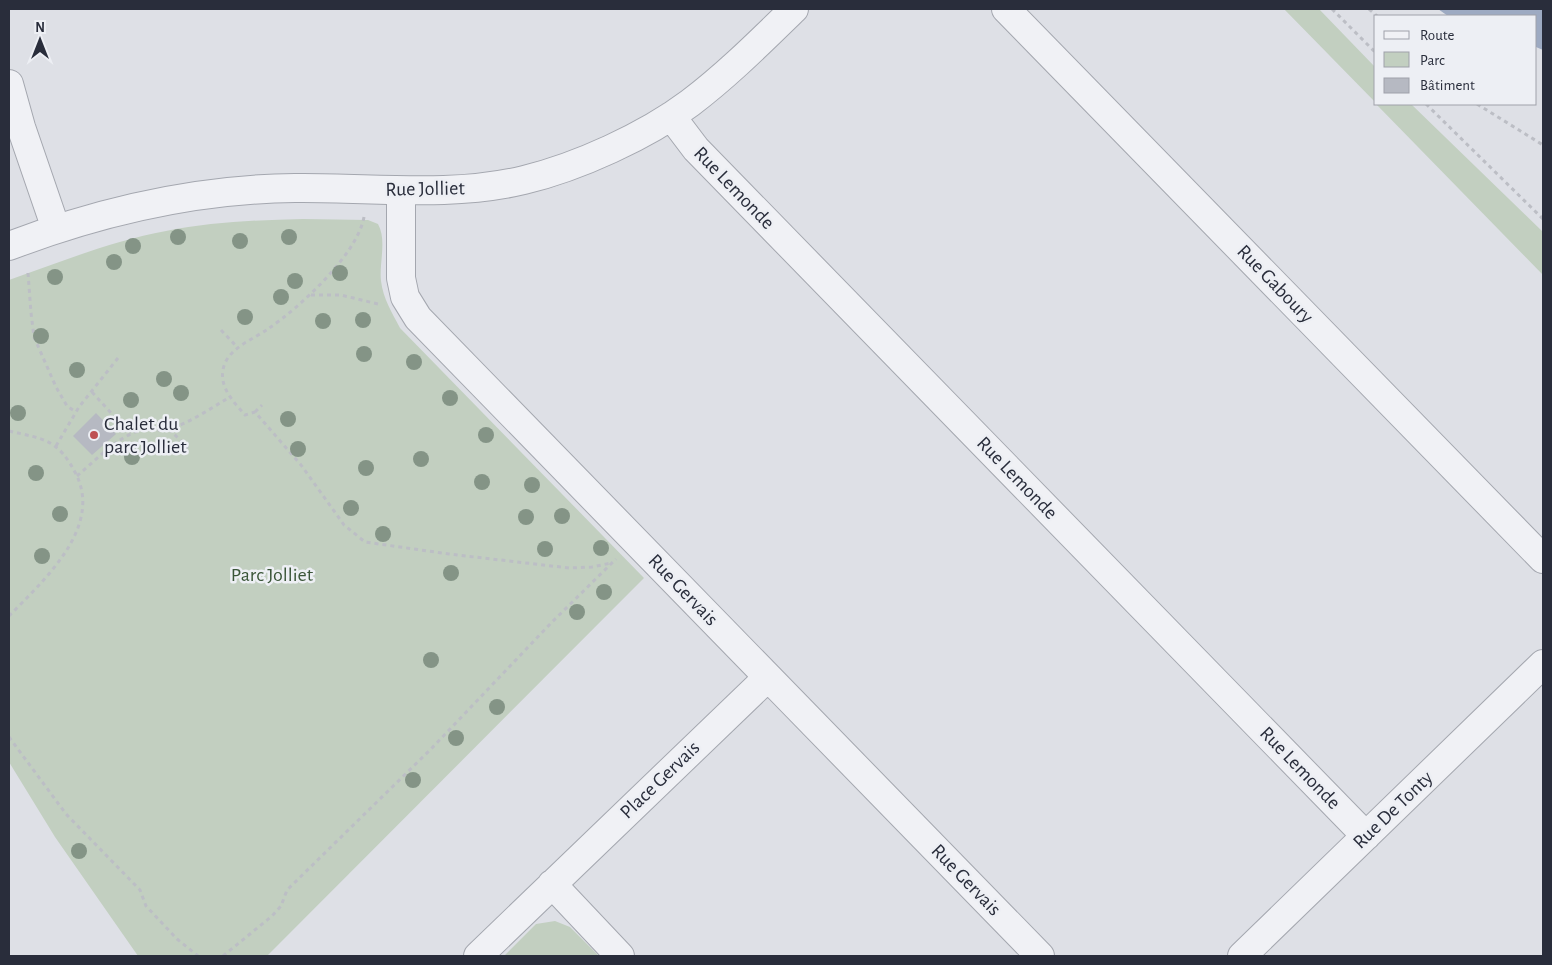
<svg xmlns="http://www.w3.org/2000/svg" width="1552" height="965" viewBox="0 0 1552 965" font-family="'Alegreya Sans',sans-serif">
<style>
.green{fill:#c2cfc0}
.water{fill:#9daac2}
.building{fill:#b6b9c2}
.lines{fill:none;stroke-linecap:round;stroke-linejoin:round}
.minor-casing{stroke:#a4a7af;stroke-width:30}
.path{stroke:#bcbec5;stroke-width:3;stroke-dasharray:4 4;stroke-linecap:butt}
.minor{stroke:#f0f1f5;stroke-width:28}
.tree{fill:#849486}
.poi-dot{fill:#be5052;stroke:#edeff4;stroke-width:2}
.labels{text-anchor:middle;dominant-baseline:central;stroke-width:5;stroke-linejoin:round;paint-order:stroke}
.street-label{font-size:20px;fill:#292d3b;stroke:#edeff4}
.poi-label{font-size:20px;fill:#292d3b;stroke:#edeff4;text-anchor:start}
.park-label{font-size:20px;fill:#3a5538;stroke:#edeff4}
</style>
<rect width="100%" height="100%" fill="#dee0e6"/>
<path class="green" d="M1284,9H1319L1376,68V103Z
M1376,104H1411L1543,232V275Z
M303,219L368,220L378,224C387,240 379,263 381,281C383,298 392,313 400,328L644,578L267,956H138L55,837L9,762V280C60,262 112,241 166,231C211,222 257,220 303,219Z
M555,921L570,927L599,956H504L536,924Z"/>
<path class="water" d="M1438,9H1543V50L1536,47V16H1448Z"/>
<path class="building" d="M96,413L116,434L92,455L73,436Z"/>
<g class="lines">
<g class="minor-casing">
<path id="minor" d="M1006,9L1543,559
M9,84L21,127L56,229
M671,116L696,149L1366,836
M401,191V278L405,297L418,318L1040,956
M9,246C101,211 196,189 295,188C372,187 449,198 524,180C578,167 646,136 690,103C727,75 760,42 794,9
M552,884L620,956
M478,956L768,677
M1242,956L1543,664"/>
</g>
<path class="path" d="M1332,9L1376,53
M1369,9L1377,16
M1426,104L1543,219
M1477,104L1543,145
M364,217C357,255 300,307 268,329C255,338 234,346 226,361C215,383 232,400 245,415L255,412L301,465L344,525L365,542L449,554L569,568L592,567L611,563
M28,273L31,313L34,337L56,387L67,406L76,412
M311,295H341L378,304
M221,330L238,348
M92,392L130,434
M255,412L262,405
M169,429L187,447L184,450
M9,431C44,439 58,439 76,474C103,528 43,581 9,616
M56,446L79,407L118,358
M77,476C95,461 113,441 135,432C146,427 158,432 169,429C190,423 211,408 230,397
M9,737L66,814L140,890L146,906L177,939L198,956
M223,956L272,916L281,906L287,890L431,749L552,622L616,559"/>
<use href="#minor" class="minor"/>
</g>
<g class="tree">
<circle cx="178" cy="237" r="8"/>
<circle cx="289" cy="237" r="8"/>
<circle cx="240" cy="241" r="8"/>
<circle cx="133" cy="246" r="8"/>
<circle cx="114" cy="262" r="8"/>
<circle cx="340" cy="273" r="8"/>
<circle cx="55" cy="277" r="8"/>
<circle cx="295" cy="281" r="8"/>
<circle cx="281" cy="297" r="8"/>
<circle cx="245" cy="317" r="8"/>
<circle cx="363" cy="320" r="8"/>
<circle cx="323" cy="321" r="8"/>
<circle cx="41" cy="336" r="8"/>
<circle cx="364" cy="354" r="8"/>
<circle cx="414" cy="362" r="8"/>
<circle cx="77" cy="370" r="8"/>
<circle cx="164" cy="379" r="8"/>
<circle cx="181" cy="393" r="8"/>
<circle cx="450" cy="398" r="8"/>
<circle cx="131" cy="400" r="8"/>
<circle cx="18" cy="413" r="8"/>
<circle cx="288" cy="419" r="8"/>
<circle cx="486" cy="435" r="8"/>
<circle cx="298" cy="449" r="8"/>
<circle cx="132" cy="457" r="8"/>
<circle cx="421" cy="459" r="8"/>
<circle cx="366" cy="468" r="8"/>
<circle cx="36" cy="473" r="8"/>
<circle cx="482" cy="482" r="8"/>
<circle cx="532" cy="485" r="8"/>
<circle cx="351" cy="508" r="8"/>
<circle cx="60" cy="514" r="8"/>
<circle cx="562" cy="516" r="8"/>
<circle cx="526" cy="517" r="8"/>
<circle cx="383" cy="534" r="8"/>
<circle cx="601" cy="548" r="8"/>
<circle cx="545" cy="549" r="8"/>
<circle cx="42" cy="556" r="8"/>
<circle cx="451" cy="573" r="8"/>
<circle cx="604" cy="592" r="8"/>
<circle cx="577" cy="612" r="8"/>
<circle cx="431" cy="660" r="8"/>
<circle cx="497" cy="707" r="8"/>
<circle cx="456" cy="738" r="8"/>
<circle cx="413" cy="780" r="8"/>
<circle cx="79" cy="851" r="8"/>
</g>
<circle class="poi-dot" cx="94" cy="435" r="5"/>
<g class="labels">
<g class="street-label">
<text transform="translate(734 188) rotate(46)">Rue Lemonde</text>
<text transform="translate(425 189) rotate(-1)">Rue Jolliet</text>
<text transform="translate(1275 284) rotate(46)">Rue Gaboury</text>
<text transform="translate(1017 478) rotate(46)">Rue Lemonde</text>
<text transform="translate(683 590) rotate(46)">Rue Gervais</text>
<text transform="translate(1300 768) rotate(46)">Rue Lemonde</text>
<text transform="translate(660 780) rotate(-44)">Place Gervais</text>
<text transform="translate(1393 810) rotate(-44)">Rue De Tonty</text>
<text transform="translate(966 880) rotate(46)">Rue Gervais</text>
</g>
<g class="poi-label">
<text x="104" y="424">Chalet du<tspan x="104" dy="23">parc Jolliet</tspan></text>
</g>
<g class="park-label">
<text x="272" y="575">Parc Jolliet</text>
</g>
</g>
<rect width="1552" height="965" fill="none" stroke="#292d3b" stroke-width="20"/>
<rect x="1374" y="15" width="162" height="90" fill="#edeff4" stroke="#9fa1aa"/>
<rect x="1384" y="31" width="25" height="8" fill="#f0f1f5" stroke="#9fa1aa"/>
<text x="1420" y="40" font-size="15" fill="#292d3b">Route</text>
<rect x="1384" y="52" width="25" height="15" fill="#c2cfc0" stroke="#9fa1aa"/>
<text x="1420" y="65" font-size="15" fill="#292d3b">Parc</text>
<rect x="1384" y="78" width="25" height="15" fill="#b6b9c2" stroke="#9fa1aa"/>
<text x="1420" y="90" font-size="15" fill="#292d3b">Bâtiment</text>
<g transform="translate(40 40)" stroke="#edeff4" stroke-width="4" paint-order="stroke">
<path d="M0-4L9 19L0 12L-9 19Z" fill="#292d3b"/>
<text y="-8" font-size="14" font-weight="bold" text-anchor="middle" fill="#292d3b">N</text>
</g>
</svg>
